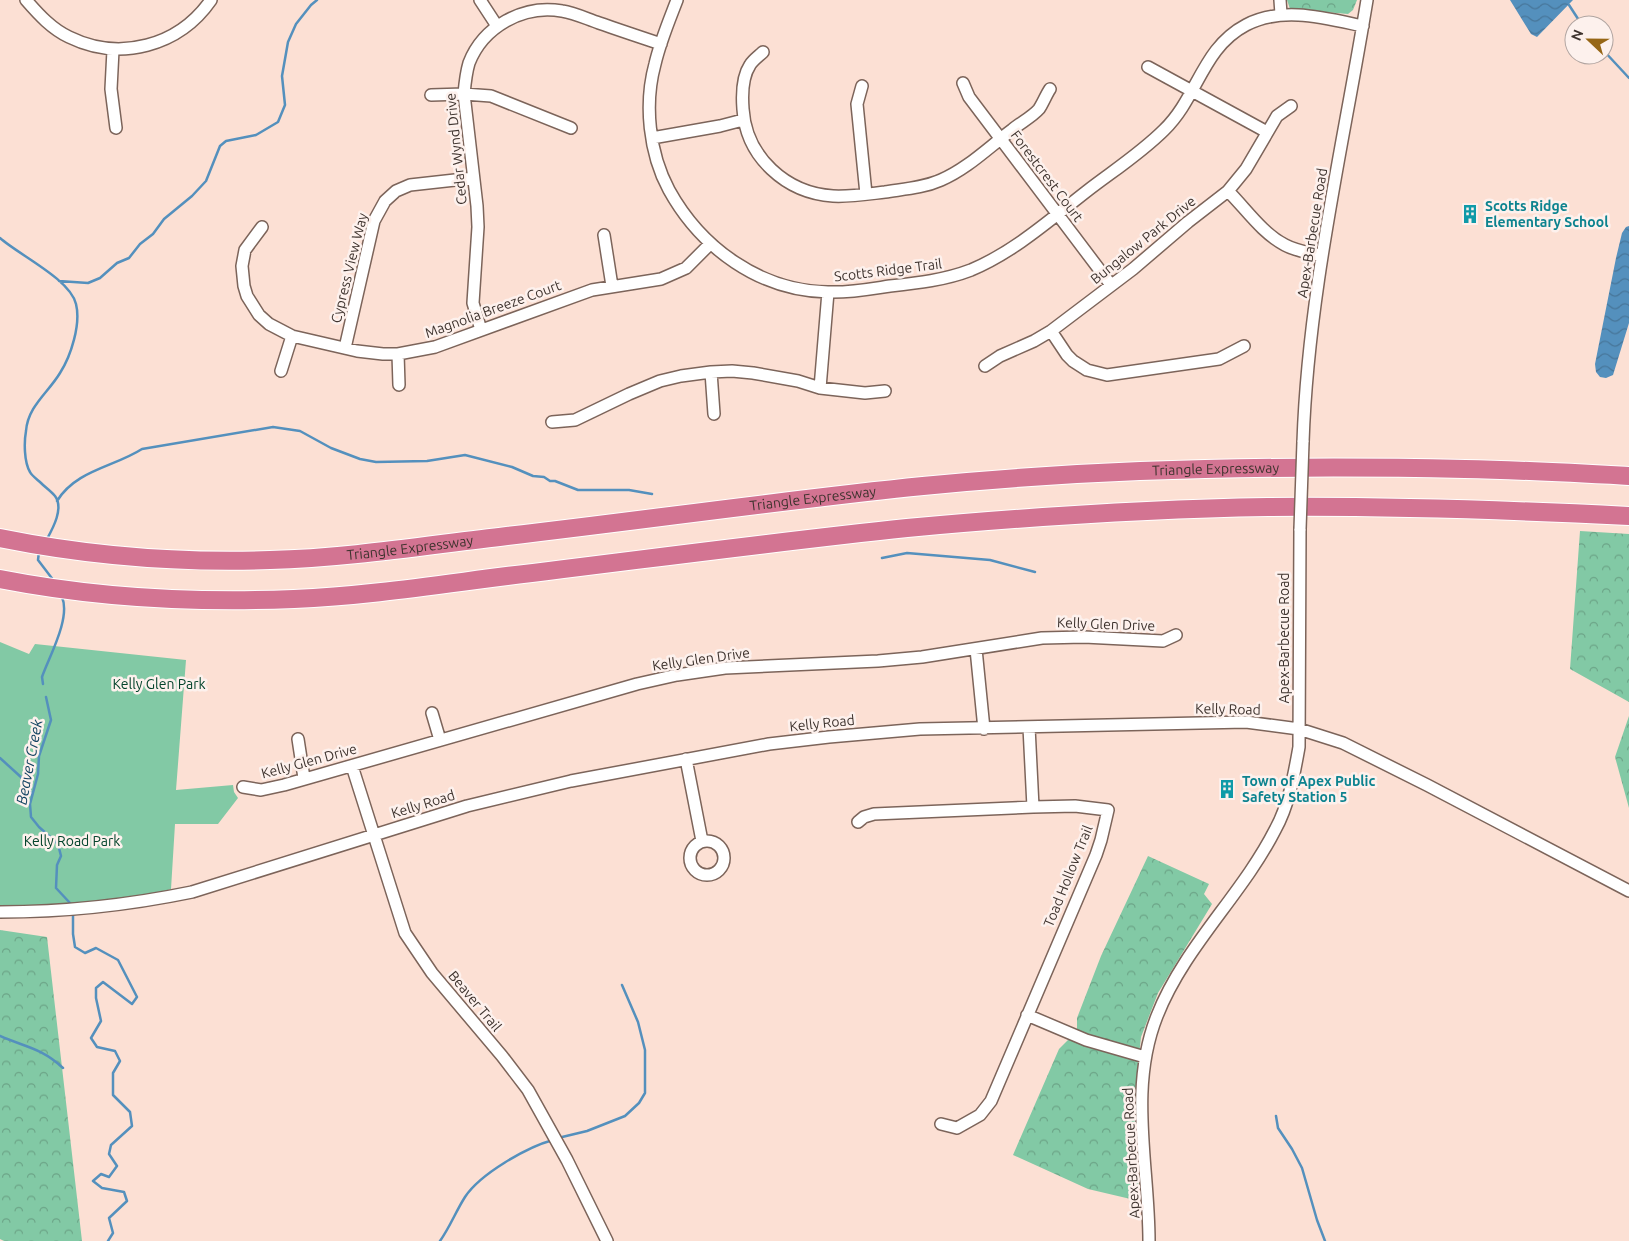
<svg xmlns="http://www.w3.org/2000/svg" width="1629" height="1241" viewBox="0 0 1629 1241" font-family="Ubuntu,sans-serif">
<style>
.forest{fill:url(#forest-crowns)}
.park{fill:#82c9a5}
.water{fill:url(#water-waves)}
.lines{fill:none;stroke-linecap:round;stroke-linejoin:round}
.stream{stroke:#5490bd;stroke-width:2.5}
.minor-casing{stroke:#7c645a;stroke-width:14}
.highway-casing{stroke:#fff;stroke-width:20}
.minor{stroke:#fff;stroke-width:11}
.highway{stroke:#d37492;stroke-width:18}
.minor-bridge-casing{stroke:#7c645a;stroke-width:14;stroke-linecap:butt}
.minor-bridge{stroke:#fff;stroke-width:11}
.labels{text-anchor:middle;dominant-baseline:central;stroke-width:5;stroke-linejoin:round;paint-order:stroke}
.street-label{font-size:14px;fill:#3e332e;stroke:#fdf1ed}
.culture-label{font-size:14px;font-weight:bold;fill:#0d838f;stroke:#fdf1ed;text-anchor:start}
.park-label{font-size:14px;fill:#04442c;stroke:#fdf1ed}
.water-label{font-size:15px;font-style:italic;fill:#124261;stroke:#fdf1ed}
</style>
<defs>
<pattern id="forest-crowns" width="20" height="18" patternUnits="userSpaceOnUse" patternTransform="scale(1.25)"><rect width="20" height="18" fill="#82c9a5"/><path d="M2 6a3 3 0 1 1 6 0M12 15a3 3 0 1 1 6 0" fill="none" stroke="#6ca487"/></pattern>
<pattern id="water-waves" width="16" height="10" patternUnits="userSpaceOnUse" patternTransform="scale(1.25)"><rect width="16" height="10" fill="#5490bd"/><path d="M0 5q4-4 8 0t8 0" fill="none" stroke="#47769a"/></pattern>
</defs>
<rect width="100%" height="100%" fill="#fce0d4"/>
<path class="forest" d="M1287,0H1357L1353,10L1348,14L1290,9Z
M1580,531L1629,534V702L1570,669Z
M1629,716V808L1615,757Z
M1148,856L1209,884L1204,894L1212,904L1158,993L1141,1037L1135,1093L1139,1201L1088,1189L1013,1155L1059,1049L1077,1031V1018L1101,956Z
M0,930L47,937L82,1241H4L0,1239Z"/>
<path class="park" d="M0,642L29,654L35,644L186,660L176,790L233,785L234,792L238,798L218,824H175L171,889L104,911L70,916L0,907Z"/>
<path class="water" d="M1510,0H1573L1537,37L1531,34Z
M1629,226V323L1613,375L1606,378L1600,377L1596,372L1595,364L1616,258L1622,233L1626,227Z"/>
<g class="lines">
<path class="stream" d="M1569,5L1582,25
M1604,51L1629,78
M0,238C19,255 70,279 76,304C81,324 71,356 60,373C48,393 28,406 26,431C24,442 24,462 30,472C32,476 38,480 41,483C45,487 51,491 55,496C64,508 53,528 47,539
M59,281L88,283L100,278L117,263L129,258L140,244L153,234L164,219L192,196L206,181L220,146L226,141L256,135L278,122L285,105L282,76L288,42L296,24L311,5L317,0
M57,501C76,470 114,467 142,449L273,427L300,431L331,448L360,459L376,462L427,461L465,455L512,467L533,476L544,477L550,481H555L578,490H629L652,494
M39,552L38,560L54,581
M882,558L907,553L990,560L1035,572
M43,684L42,677C49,657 71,618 62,597
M46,697L51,720L39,756L38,774L30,804L31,817L39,827L58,844L61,856L57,865L56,888L70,903
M0,758L22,778L32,795
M73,912V934L75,947L85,953L96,948L118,960L137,997L132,1004L103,982L96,988V998L101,1021L91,1038L97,1047L115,1051L120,1061L113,1073V1095L130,1112L132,1126L111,1145L109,1154L117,1166L109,1177L101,1174L93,1181L102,1188L124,1192L127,1201L109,1218L113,1233L108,1241
M0,1036C25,1047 42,1048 63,1068
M1276,1116L1278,1128L1292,1149L1302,1168L1317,1220L1325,1241
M558,1138L587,1131L625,1116L639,1103L645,1093V1050L638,1022L622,985
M440,1241C450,1227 456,1211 465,1197C480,1174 527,1147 553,1140"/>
<g class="minor-casing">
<path id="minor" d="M26,0C39,15 52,29 69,37C120,62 179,46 211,0
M480,0L497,26
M677,0C669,21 660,42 655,64C644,104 649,153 669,190C701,248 760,291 828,292C849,293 870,289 890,286C918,283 945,280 971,270C1014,252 1051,219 1087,191C1113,171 1141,153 1164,130C1198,97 1202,48 1246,25C1282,6 1325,18 1363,26
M1280,0L1281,14
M113,50L111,89L116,128
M763,52C759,56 753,60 750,65C742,77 742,96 743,109C746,157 786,193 833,196C850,197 868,194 885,192C904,189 923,188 941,180C967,169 989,147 1012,130C1020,123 1032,117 1039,109C1043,103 1046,95 1050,89
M1148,67L1267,132
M963,83L969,97L1111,285
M862,86L857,104L866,194
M431,95L464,94L491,96L571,128
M652,138L720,126L743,120
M1228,191C1246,209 1262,233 1285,245C1296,251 1310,253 1322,256
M262,227L245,250L242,266L244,286L247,296L259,315L269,324L292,336L357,351L383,354H398L435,347L592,290L661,279L686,268L710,244
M604,235L612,286
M481,330L473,303L478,227L477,206L464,94C465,83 466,73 469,63C483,27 523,4 562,11C575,13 587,19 599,23C619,30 640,37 661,44
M1051,331L1067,355L1073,361L1087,370L1107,375L1219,359L1244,346
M345,348L374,221L385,201L396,191L410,185L473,178
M398,354L399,385
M985,366L1000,356L1034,341L1051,331L1133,269L1188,222L1228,191L1246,169L1277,116L1291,106
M281,371L292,336
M711,372L714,414
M820,388L828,292
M552,422L575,420L629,394L660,381L681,376L711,372L732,371L753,373L798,381L820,388L865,393L885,391
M1303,442C1308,293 1343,147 1367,0
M976,649L984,729
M432,713L440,740
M1029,727L1033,807
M298,739L304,778
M686,759L702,841
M352,766L405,933L432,973L502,1056L528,1090L567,1160L607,1241
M243,787L261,790L284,785L637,684L677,675L725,668L878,661L922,657L1042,638L1084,637L1163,641L1176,635
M858,822L864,817L874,814L1033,807L1075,806L1108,810L1101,840L1096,855L991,1101L980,1115L957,1128L941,1124
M690 858a17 17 0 1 1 34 0a17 17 0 1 1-34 0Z
M0,912C65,912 129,905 192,892L467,806L571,781L769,744L829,737L920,729L1246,722L1299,729L1343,743L1427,785L1629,891
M1027,1015L1086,1040L1145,1057
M1149,1241C1149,1165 1128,1089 1157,1016C1184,947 1242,895 1275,830C1289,805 1294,775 1299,747L1300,529"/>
</g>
<g class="highway-casing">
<g id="highway">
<path id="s1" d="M0,538C89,556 179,563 270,560C349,558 428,545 507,536C646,520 784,500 923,486C1103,468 1284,465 1465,469C1520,470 1574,473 1629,476"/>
<path d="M0,579C97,598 196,603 294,599C365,596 436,585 507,576C640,560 773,542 907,528C1027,517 1147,509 1268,507C1388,506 1509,510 1629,516"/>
</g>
</g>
<use href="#minor" class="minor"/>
<use href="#highway" class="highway"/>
<g class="minor-bridge-casing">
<path id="minor-bridge" d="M1300,529L1303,442"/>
</g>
<use href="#minor-bridge" class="minor-bridge"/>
</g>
<defs>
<g id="building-bare" transform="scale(1.5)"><path d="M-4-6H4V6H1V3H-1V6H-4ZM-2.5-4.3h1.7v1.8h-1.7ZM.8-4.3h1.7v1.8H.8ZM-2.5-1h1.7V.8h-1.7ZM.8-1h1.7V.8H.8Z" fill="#0f9aa8" stroke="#fdf1ed" stroke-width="2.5" paint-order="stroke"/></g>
</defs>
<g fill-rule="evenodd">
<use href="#building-bare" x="1470" y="214"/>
<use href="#building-bare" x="1227" y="789"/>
</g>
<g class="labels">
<g class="street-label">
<text transform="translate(456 149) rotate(-96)">Cedar Wynd Drive</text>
<text transform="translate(1047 176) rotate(53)">Forestcrest Court</text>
<text transform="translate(1312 233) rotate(-81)">Apex-Barbecue Road</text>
<text transform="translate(1143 240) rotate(-39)">Bungalow Park Drive</text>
<text transform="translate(349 268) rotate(-76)">Cypress View Way</text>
<text transform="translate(888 270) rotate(-7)">Scotts Ridge Trail</text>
<text transform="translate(493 309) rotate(-20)">Magnolia Breeze Court</text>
<text stroke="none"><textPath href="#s1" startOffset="1222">Triangle Expressway</textPath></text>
<text stroke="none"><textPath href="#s1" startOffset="818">Triangle Expressway</textPath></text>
<text stroke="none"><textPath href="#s1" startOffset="412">Triangle Expressway</textPath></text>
<text transform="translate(1106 624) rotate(2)">Kelly Glen Drive</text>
<text transform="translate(1284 638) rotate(-90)">Apex-Barbecue Road</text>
<text transform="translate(701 659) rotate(-8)">Kelly Glen Drive</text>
<text transform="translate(1228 709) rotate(1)">Kelly Road</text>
<text transform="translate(822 723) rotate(-6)">Kelly Road</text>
<text transform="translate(309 761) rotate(-15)">Kelly Glen Drive</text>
<text transform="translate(423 804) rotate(-17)">Kelly Road</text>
<text transform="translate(1068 876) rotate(-68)">Toad Hollow Trail</text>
<text transform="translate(475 1001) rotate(50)">Beaver Trail</text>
<text transform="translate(1131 1153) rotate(-93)">Apex-Barbecue Road</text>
</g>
<g class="culture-label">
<text x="1485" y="206">Scotts Ridge<tspan x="1485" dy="16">Elementary School</tspan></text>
<text x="1242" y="781">Town of Apex Public<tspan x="1242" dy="16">Safety Station 5</tspan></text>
</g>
<g class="park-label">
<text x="159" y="684">Kelly Glen Park</text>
<text x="72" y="841">Kelly Road Park</text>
</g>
<g class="water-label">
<text transform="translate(29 762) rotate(-79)">Beaver Creek</text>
</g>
</g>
<g transform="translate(1589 40) rotate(292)"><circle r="24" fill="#fdf1ed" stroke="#b1a5a1"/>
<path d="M0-4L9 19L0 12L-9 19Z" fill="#966616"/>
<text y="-8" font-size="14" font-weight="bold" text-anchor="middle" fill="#3e332e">N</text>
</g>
</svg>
